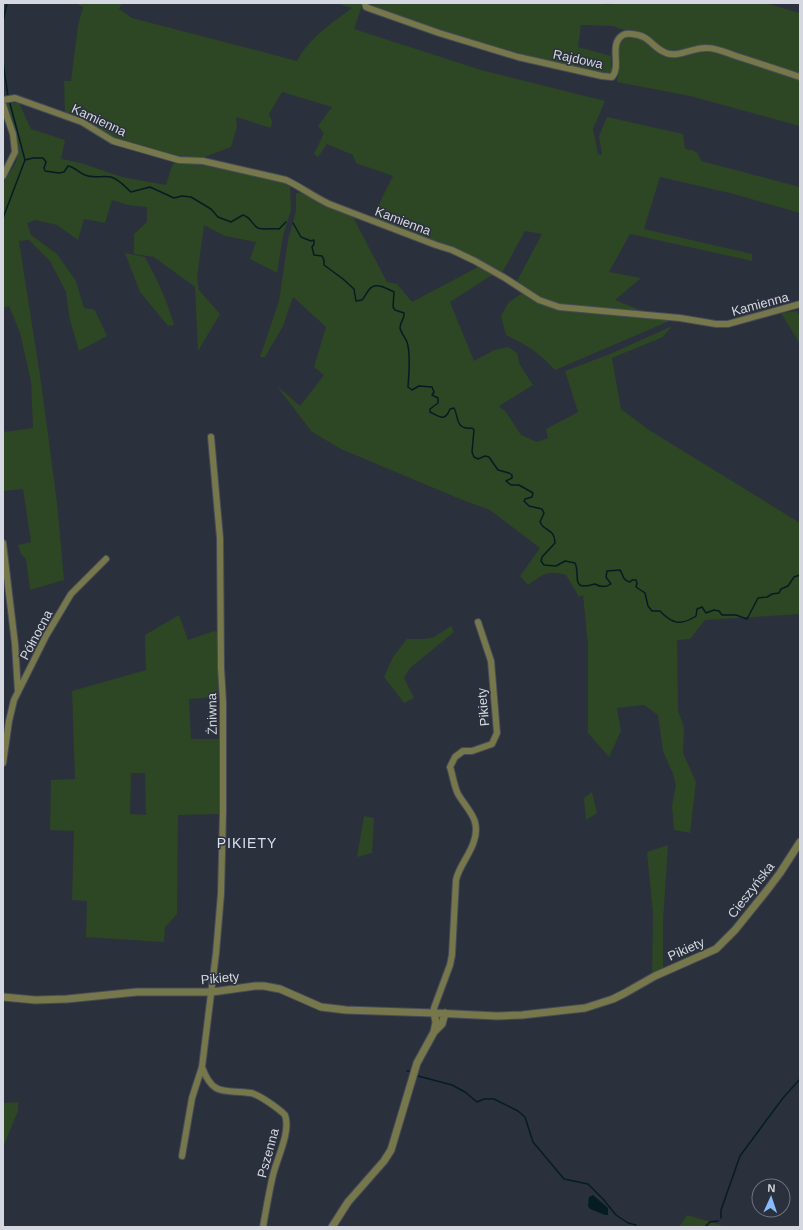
<svg xmlns="http://www.w3.org/2000/svg" width="803" height="1230" viewBox="0 0 803 1230" font-family="Helvetica,sans-serif">
<style>
.green{fill:#2d4624;fill-rule:evenodd}
.water{fill:#051d22}
.lines{fill:none;stroke-linecap:round;stroke-linejoin:round}
.stream{stroke:#051d22;stroke-width:1.5}
.minor-casing{stroke:#464b57;stroke-width:8}
.tertiary-casing{stroke:#464b57;stroke-width:9}
.minor{stroke:#76774b;stroke-width:6}
.tertiary{stroke:#76774b;stroke-width:7}
.labels{text-anchor:middle;dominant-baseline:central;stroke-width:3;stroke-linejoin:round;paint-order:stroke}
.street-label{font-size:13px;fill:#d5d8e0;stroke:#2b303d}
.neighbourhood-label{font-size:14px;letter-spacing:1px;fill:#d9e0f0;stroke:#2b303d}
</style>
<rect width="100%" height="100%" fill="#2b303d"/>
<path class="green" d="M75,3H122L119,9L132,18L297,61C309,38 332,23 352,8L337,3H363L354,29L481,70L605,101L593,129L598,154L602,155L599,136L607,117L683,134L685,149C695,150 698,151 701,161L800,187V213L730,193L660,177L644,229L752,254V261L630,234L609,272L641,278L615,300L645,312L559,304L540,298L517,281L542,234L525,231L502,273L462,251L372,218L393,176L356,163L353,155L327,144L318,157L314,154L324,133L318,126L332,107L282,92L269,114L272,121L271,128L236,117L237,127L231,147L202,158L179,157L115,139L86,121L65,114L64,81H71L78,25L83,7Z
M369,3H600L608,5L615,3H765L800,13V74L718,46L706,44L669,52L644,34L624,30L613,26L581,25L578,47L611,56V72L604,74L528,56L438,30L369,5Z
M629,36L643,39L662,55L673,57L707,49L716,51L800,79V126L690,96L617,82L619,69L617,56L620,40L625,37Z
M6,103H19L31,129L65,140L61,159L81,163L122,177L166,185L173,163L202,164L281,182L290,186L291,210L283,236L277,273L250,259L256,242L225,236L204,225L197,278L199,290L220,314L198,351L195,287L154,257L134,254V234L147,222V207L128,205L112,200L105,223L84,219L78,240L57,225L35,220L27,223L31,235L57,254L76,281L84,308L95,310L107,336L79,351L70,320L66,292L50,261L29,240L19,241L41,382L57,502L64,580L30,590L26,559L21,554L18,545L31,542L23,489L3,491V432L33,428L31,381L20,333L9,306L3,308V184L16,162L18,152L16,131Z
M300,192L320,203L353,217L387,282L397,284L412,302L478,267L492,275L450,302L474,361L494,350L508,347L517,353L520,365L533,385L499,406L506,412L521,435L537,442L548,438L546,429L578,412L565,371L610,354L672,326L663,337L612,358L621,409L649,430L800,523V614L705,620L690,639L677,640L678,711L684,727L683,753L696,782L690,833L674,830L672,805L676,785L673,774L663,751L658,715L644,705L617,708L621,731L609,757L588,733V645L583,595L579,597L566,575C546,570 545,574 528,585L520,576L540,548L490,510L460,499L341,449L312,432L276,385L300,406L324,375L314,367L326,327L293,297L283,326L265,357H260L279,301L288,240L296,211V194Z
M125,253L145,257C157,279 167,300 174,325L168,326L140,292Z
M522,293L539,303L556,309L674,319L555,370C538,352 529,346 506,335L501,316L509,302Z
M797,311L800,317V344L781,313Z
M179,615L188,640L214,631L219,633L218,697L189,699L191,739H221L220,814L178,815L177,914L165,927L164,942L86,937L87,901L72,900L74,831L50,830L51,780L75,779L72,691L146,670L145,635ZM131,773H145L146,815L130,814Z
M451,626L454,632L410,668L404,678L414,698L404,703L384,677L393,657L407,639H424L434,637Z
M592,792L597,813L586,820L584,798Z
M364,816L374,818L372,853L357,857Z
M668,845L663,921V971L652,977L653,913L647,852Z
M18,1102V1111L3,1147V1103Z
M687,1215L721,1225V1227H679Z"/>
<path class="water" d="M593,1195L608,1208V1215H605L590,1209L588,1206L589,1197Z"/>
<g class="lines">
<path class="stream" d="M3,22L7,3
M3,62L8,96
M9,100L25,160
M25,160L33,158H43L46,162L44,168L45,171L59,173L64,172L68,166C75,167 79,173 85,175C94,179 102,175 111,177C119,179 125,187 131,192L150,187L174,198L182,196L191,197L211,209L218,217L231,222L243,215C252,218 252,225 258,228C264,230 273,228 279,229L286,222
M3,218L25,160
M293,223L301,237L311,241L314,240V244L312,247L314,255L322,256L324,260V265L343,279L354,289L356,301L362,300C364,298 369,288 372,287C378,283 388,289 394,292L393,307L395,310L404,313C405,318 400,322 400,328C401,333 405,337 407,342C411,354 409,374 408,387L412,390L419,386L432,387L434,392L432,395L438,398V403L430,409V412C440,417 445,422 450,409L454,408C459,417 455,430 472,428L474,430L472,452L474,457L478,459L485,456L489,457L498,470L509,473L512,475V478L506,481L511,485H519L533,493L532,497L525,499L524,501L529,506L542,509L544,513L540,522C545,533 554,527 555,543L542,557L541,561L544,565L556,566L565,561L575,563C581,575 569,592 595,584C600,587 605,588 611,584L606,577L607,571L620,570C624,576 622,580 630,582L632,580H636L637,583L636,587L645,593L648,606L652,611H660C672,624 681,626 696,616L697,609L702,607L706,613L714,610L719,611L722,615H736L747,619L758,598L767,597L772,594L779,593L781,589L788,586L794,577L800,575
M407,1071H409
M418,1076L452,1085L465,1092L477,1102L484,1099H494L518,1111L525,1117L533,1142L564,1179L588,1184L603,1199L616,1215L628,1223L636,1225L637,1227
M721,1218V1210L740,1156L783,1098L800,1079
M705,1227L710,1222L718,1221"/>
<g class="minor-casing">
<path id="minor" d="M365,3L366,7L371,9L439,33L518,57L602,76L612,77C622,66 608,44 623,35C626,33 629,34 632,34C650,35 652,48 666,53C679,58 693,47 707,48C717,48 727,53 736,56C758,63 779,70 800,77
M3,100L15,98L82,122L113,141L179,160L203,161L286,180C301,187 314,197 329,204L436,245L452,250L475,261L505,278L539,300L559,307L680,318L716,324H728L800,304
M3,105L13,134L15,152L3,176
M3,543L15,644L18,692
M3,763L9,721L14,700L46,636L71,594L106,559
M434,1013V1008L450,965L452,955L456,880C459,866 470,855 474,841C481,819 468,811 458,794C454,786 453,776 450,767L455,757L463,751H472L492,744L497,733L491,661L478,622
M202,1067C213,1098 226,1089 251,1093C260,1095 279,1109 285,1115C291,1132 277,1158 273,1175C269,1192 266,1210 263,1227
M182,1156L192,1098L202,1067L216,953L221,894L223,812V702L221,668L220,538L211,437"/>
</g>
<g class="tertiary-casing">
<path id="tertiary" d="M3,997L35,1000L67,999L137,992H212L255,986H264L280,989L321,1007L346,1010L434,1013L497,1016L522,1015L585,1008L613,999L625,993L655,976L716,949L735,930L768,889L780,873L800,842
M434,1032L436,1022L434,1013
M332,1227L348,1202L384,1161L391,1150L417,1063L434,1032L442,1024L445,1013"/>
</g>
<use href="#minor" class="minor"/>
<use href="#tertiary" class="tertiary"/>
</g>
<g class="labels">
<g class="street-label">
<text transform="translate(578 59) rotate(12)">Rajdowa</text>
<text transform="translate(99 120) rotate(25)">Kamienna</text>
<text transform="translate(403 221) rotate(21)">Kamienna</text>
<text transform="translate(760 304) rotate(-15)">Kamienna</text>
<text transform="translate(36 635) rotate(-62)">Północna</text>
<text transform="translate(483 707) rotate(-95)">Pikiety</text>
<text transform="translate(212 714) rotate(-91)">Żniwna</text>
<text transform="translate(751 890) rotate(-52)">Cieszyńska</text>
<text transform="translate(686 949) rotate(-24)">Pikiety</text>
<text transform="translate(220 978) rotate(-5)">Pikiety</text>
<text transform="translate(268 1153) rotate(-75)">Pszenna</text>
</g>
<g class="neighbourhood-label">
<text x="247" y="843">PIKIETY</text>
</g>
</g>
<rect width="803" height="1230" fill="none" stroke="#d5d8e0" stroke-width="8"/>
<g transform="translate(771 1198) rotate(3)"><circle r="19" fill="#2b303d" stroke="#6f737e"/>
<path d="M0-3L7 15L0 10L-7 15Z" fill="#88bbfc"/>
<text y="-6" font-size="11" font-weight="bold" text-anchor="middle" fill="#d5d8e0">N</text>
</g>
</svg>
